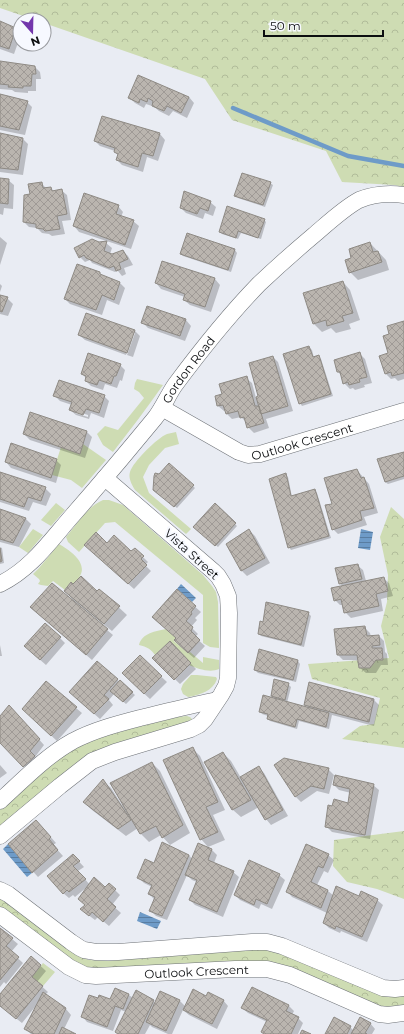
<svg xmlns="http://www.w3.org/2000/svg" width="404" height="1034" viewBox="0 0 404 1034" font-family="Montserrat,sans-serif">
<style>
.grass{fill:#cedcb3}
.forest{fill:url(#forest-crowns)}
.water{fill:url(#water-rules)}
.shadow{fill:#0003;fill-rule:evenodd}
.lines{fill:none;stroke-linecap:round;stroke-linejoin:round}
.stream{stroke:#6e9bc8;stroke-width:4.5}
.building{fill:url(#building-cross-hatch);stroke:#8e8a84}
.minor-casing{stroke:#6e7277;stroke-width:17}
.minor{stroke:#fff;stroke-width:16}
.labels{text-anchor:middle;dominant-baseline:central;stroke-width:4;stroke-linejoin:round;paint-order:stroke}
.street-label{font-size:12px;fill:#0c0e10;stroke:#f7f9ff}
</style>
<defs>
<pattern id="forest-crowns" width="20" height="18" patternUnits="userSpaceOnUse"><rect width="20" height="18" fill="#cedcb3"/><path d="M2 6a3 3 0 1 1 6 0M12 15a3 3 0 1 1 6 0" fill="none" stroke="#b0bc99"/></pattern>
<pattern id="water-rules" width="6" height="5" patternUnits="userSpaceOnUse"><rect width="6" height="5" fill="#6e9bc8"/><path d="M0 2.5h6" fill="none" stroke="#597da1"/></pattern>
<pattern id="building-cross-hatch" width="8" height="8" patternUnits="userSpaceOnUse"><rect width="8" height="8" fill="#bab5af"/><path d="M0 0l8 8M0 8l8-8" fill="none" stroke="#9f9a96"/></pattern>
</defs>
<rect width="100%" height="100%" fill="#e9ecf3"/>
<path class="grass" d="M137,379L163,385C147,408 130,430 113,452L103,445L97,434L105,426L118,430L144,398L139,392L134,389L135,383Z
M176,432L179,444L165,448L149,465L143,477L149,493L191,529L186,534L135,490C132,485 128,478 130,472C133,462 157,438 167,434C170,433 173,433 176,432Z
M83,444L106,460L82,488L71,480L52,475L61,447Z
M103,500H109L123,505L203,575L212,586L216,592L218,602L219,648L210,647L203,643V595L115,522L105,523L79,552L68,542L66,537C77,524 87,507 103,500Z
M56,503L65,510L51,526L41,520Z
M33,529L43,535L28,553L19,547Z
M59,544C69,550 88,562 80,576C79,579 75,581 73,584L71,582L65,590L53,581L48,586L41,585L38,584L40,581L39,579L33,574L39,568Z
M166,629L176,638L174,641L188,653L190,652L203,663V657L219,660V669C210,673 198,669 189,665L191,663L170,641L155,655C151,649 147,647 139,645C142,633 156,631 166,629Z
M191,675H197L216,677L217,679C213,691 200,695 188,697L183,694L181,689L183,684Z
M43,963L55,972L43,986L32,977Z"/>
<path class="forest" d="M0,0H404V187L394,185L342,182L326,151L232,120L205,79L44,23V20H35L0,8Z
M391,507L404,519V748L342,739L360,726L374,724L380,698L312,679L308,664L389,658L381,626L387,602L388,575L380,537Z
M187,716L190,717L193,720L118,745L0,828V810L53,764L70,751L93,738L177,717Z
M404,831V899L377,889L347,882L333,866L334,840Z
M0,898L35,923L83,958L89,960L108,961L266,948L404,995V1007L383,1008L311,978L85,969L0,909Z"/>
<path class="water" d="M361,529L373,532L370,550L358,548Z
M181,584L196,598L192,602L177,589Z
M8,844L32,873L27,877L3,849Z
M140,912L161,921L157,929L137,921Z"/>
<path class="shadow" d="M0,22L16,29L20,33V37L14,54L0,49Z
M0,62L35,67L40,72L41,79H36V91H28V93L15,92L12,90L0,89Z
M0,95L27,102L32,107L25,135L0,130Z
M189,97L194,103L187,118L173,111L169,116L159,111L152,105V106L146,104L144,108L135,103L130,98Z
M102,117L160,134L165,140L158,161L147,157L143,172L122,165L117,160L118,155L115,152V151L100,146L95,141Z
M0,134L23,139L28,144L23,175L0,172Z
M0,179L8,180L14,185L13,209L4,208L3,215L0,214Z
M41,183L47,189L50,188L54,191L61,190L67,195L71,220L62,221L65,234L52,236L49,234L42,233L37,228L29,227L24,222L31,195Z
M270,183L273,185L265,207L238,198L236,195Z
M210,202L216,207L213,216L205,213L203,219L186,213L181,208Z
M118,206L123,212L121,217L133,221L139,226L131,249L79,232L74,226Z
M264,220L266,222L261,239L241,233L238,239L222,234L220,232Z
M187,234L235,250L237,253L231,272L183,256L181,254Z
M0,237L7,243L0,265Z
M99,243H106L112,248L110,254L112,255L123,251L128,256L133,265L124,268L126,274L122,276L118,271L115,272L92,263L90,260L85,262L80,257Z
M370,243L386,260L389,270L358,280L350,272L353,259Z
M163,262L215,279L220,285L211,312L190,305L184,300L185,297L161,289L156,283Z
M99,273L103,277L120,283L125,288L119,305L107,300L102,315L70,304L65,299Z
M343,282L350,290L360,320L349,324L351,329L336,333L331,328L322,332L314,324Z
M0,284L2,286L0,292Z
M0,296L7,298L13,304L8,316L0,314Z
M148,307L186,320L191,326L185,341L148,328L142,322Z
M404,322V379L398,381L395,378L391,379L385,373L389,354L390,335Z
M135,331L140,336L133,357L127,355L135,333H133L126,355L85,340L79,335Z
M309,347L312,350L314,358L318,357L321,359L333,396L302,406L300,403Z
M360,354L365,359L372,383L364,385L365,387L355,390L353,388L350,389L344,383L342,376L338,372Z
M273,357L278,362L293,411L266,419L269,428L254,433L248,427L247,423L241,417L232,419L227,414L226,410L224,411L218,406L223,395L246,378L252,383L256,398L260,397Z
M120,365L125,370L122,381L120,380L117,388L105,384L103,390L91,386L86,381L87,379L82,374Z
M54,395L104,396L109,401L104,418L91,413L89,419L76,415L70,410L72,405L60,401ZM75,411L88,415V417L75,413Z
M31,413L87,432L92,437L85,458L30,440L24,434Z
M404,453V479L388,484L385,482Z
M56,460L61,465L56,483L11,468L6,462Z
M169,464L195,488L177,508L157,492L160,475Z
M357,470L369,484L378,513L364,517L367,525L338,534L333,529V505Z
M0,473L45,488L51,494L46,506L33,502L29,511L0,502Z
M285,474L288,477L292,497L314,490L317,493L331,538L291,550L289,547Z
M215,505L237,526L218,547L197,530Z
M0,510L26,519L31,524L19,547L0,542Z
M249,530L255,536L270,563L247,576L242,571L227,544Z
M108,544L131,553L135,549L148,562L145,565L151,571L134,589L91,551Z
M0,547L2,548L4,563L0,564Z
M357,565L363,570L366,581L383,578L389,583L393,596L381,599L383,611L351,618L345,612L343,605H340L335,600L343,586L340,584L337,569Z
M74,585L98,592L100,590L127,615L112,631L73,600L65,591Z
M177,591L201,612L195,618L197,620L191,627L198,634L195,637L205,646L194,658L180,646L177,638Z
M37,613L107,630L113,635L92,660Z
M308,613L311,616L304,647L261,636L259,634L264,623Z
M365,628L370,633L371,637L379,636L384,641L385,652L387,654L388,665H381L376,673H366L360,668L359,660H343L338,655Z
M60,638L65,643L46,665L31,652Z
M170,642L196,669L180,684L153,658Z
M0,645L2,656H0Z
M259,650L298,661L300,664L296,682L258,673L255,670Z
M140,657L167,682L150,699L128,679Z
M97,662L135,695L126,704L114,694L109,700L113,705L100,719L76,698Z
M46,683L82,713L57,741L29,715Z
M288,684L291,687L287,703L309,708L306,705L374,700L379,705L374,726L332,715L329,729L299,721L297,729L270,721L268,719V716L262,714L260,711L276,700L272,696Z
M15,712L44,745L35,757L39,761L29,771L0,741V717Z
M192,748L200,756L225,810L213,815L225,840L208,847L201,839Z
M223,753L231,761L241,778L259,768L264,773L288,816L271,825L266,819L259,807L241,817L233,810Z
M152,763L160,771L190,833L170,845L161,835L149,842L141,834L138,828L126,836L92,810L84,802L103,781L111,788L122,805Z
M0,765L7,773L0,778Z
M275,765L328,769L334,775L329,794L317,791L301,802L296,797Z
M334,785H373L379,790L370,839L332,832L326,826L333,807L349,804L351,793L339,790Z
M42,827L56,843L53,845L63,856L38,877L9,845Z
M212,850L217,855L214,863L233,872L239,877L223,917L195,905L190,900L197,882L192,880L187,875L167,920L156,916L150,910L154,899L149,894L152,887L144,883L139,878L155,864L189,855L192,859Z
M73,855L84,867L78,871L90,885L105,889L115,890L120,895L112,905L121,913L109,926L98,917L95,920L87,914L86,905L87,887L75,897L73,895L69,898L63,893Z
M328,855L334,860L328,873L324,871L317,885L328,891L334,896L359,897L377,900L383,905L367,942L341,931L340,933L329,928L324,923L327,913L292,897L287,891Z
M279,875L285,880L272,909L261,904L259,909L240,900L235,895Z
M0,930L12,939L18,944L11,952L23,963L6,984L4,982L0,987Z
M31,957L46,971L37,982L48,992L45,995L66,1009L71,1015L64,1029L73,1034H31L25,1029L35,1007L22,1023L0,1006V995Z
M115,989L129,995L133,998L153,1001L155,1003L161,992L180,1001L185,1006L207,997L223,1000L228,1006L217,1029L189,1015L183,1010L172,1034H168L152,1027L150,1025L145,1034H118L126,1012L121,1010L113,1031L87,1022L82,1016L111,1001Z
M289,1006L294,1011L292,1015L298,1018L303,1023L298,1034H264L262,1032L267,1022L248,1013L242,1008Z
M370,1023L375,1029L372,1034H326L350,1027L354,1031Z"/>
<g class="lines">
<path class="stream" d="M233,108L348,156L404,166"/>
</g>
<path class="building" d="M0,21L16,28L9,49L0,46Z
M0,61L35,66L36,74H32L31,86H23V88L8,87L9,85L0,84Z
M138,75L189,97L181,113L167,106L164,111L152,106L153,101L148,98L147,102L140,99L139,103L128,98Z
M0,94L28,101L19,130L0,126Z
M102,116L160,133L153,156L142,153L138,167L116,160L118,154L114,152L115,148L94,141Z
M0,133L23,138L18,170L0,168Z
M242,173L271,182L263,205L234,196Z
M0,178L9,179L8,204L0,203Z
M42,182L43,188L51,187L52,191L62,189L67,214L57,216L60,229L45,231L43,229L36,228V224L23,222L24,195L30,194L28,184Z
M184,191L211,201L208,211L200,208L197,214L180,208Z
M84,193L119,205L116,214L134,220L125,245L73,226Z
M227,206L265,219L258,238L238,231L236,238L219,232Z
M187,233L235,249L228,270L180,254Z
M92,239L99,242L107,241L104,251L112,254L123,250L128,259L119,263L121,269L116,271L114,266L109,268L86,258L84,255L79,258L74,248Z
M370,242L373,252L378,251L382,262L349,273L345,260L351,258L349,249Z
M162,261L215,278L205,307L183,300L185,294L155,283Z
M77,264L100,272V274L120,282L114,300L102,295L96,310L64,299Z
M343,281L353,313L342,316L344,321L327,326L326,320L313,324L303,293Z
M0,295L8,297L2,312L0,311Z
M147,306L186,319L180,336L141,323Z
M86,313L135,330L127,353L78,335Z
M404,321V373L392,376L391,372L385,374L379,356L388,353L383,336L389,334L387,326Z
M309,346L313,357L319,355L331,394L299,404L283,354Z
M360,352L367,377L359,379L360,382L349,385L348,382L343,384L340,372H337L334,360Z
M88,353L121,364L116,376H114L111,384L99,380L97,385L85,381L86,376L81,374Z
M273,356L288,406L261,414L256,397L258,396L249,363Z
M247,376L255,406H259L264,423L247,428L244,417L240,418L238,411L226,414L223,405L217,406L215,396L222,394L219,384Z
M59,380L105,395L99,413L86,409L83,415L69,410L72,402L53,396Z
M30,412L87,431L80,454L23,434Z
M11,443L57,459L51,478L5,462Z
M404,452V476L385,482L377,459Z
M169,463L194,485L174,507L153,490L154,476L155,473L159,474Z
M357,469L361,478L364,477L374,508L360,511L362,520L332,530L325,505L332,504L324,478Z
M0,472L46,487L41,501L28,497L24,507L0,499Z
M286,473L291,496L315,489L329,536L288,548L269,479Z
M215,503L236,523L215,546L193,527Z
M0,509L26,518L13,543L0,539Z
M249,529L265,558L241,571L226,544Z
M96,532L107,543L114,535L131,551L135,548L144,556L141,559L147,565L128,584L84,545Z
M0,548L2,561L0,562Z
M358,564L362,579L339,584L335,568Z
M81,576L97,591L99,589L120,606L104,624L64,591L71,582L73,584Z
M384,577L388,591L376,594L379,606L344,613L341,599L334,601L331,588Z
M52,583L108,629L86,655L30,607Z
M177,589L196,606L191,612L192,614L186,621L193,627L191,631L200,640L188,653L174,640L176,638L152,617Z
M266,602L309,612L301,645L258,634L260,621L263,622Z
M45,623L61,637L40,660L24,646Z
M365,626L367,636L379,635L380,645L372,646V648H382L383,660H376L370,668H359L357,655H337L334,629Z
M170,641L191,663L174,680L152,658Z
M259,649L298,660L293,680L254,670Z
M140,655L162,676L144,694L122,673Z
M97,661L118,679L104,695L109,699L94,714L69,692Z
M274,679L289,683L285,700L271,696Z
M120,680L133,692L123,702L110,691Z
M46,681L77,707L51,736L22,709Z
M309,682L374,699L369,722L304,705Z
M263,695L329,713L326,727L297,719L295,727L267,719L268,714L259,712Z
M9,705L40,739L30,751L35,756L23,767L0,743V716Z
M193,747L218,802L206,807L218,832L200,840L163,760Z
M223,752L251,800L232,810L204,762Z
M284,758L329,768L324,789L311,786L295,797L274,765Z
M152,762L183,825L162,838L156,826L140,834L110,783Z
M259,766L283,810L265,820L240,777Z
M335,775L374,784L365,835L325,827L328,805L332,806L334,799L348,803L350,789L333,785Z
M103,779L131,820L118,829L83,802Z
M36,820L51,837L49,839L58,850L32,873L8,844Z
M162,842L189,855L162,916L149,911L155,897L148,894L152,885L137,878L145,859L154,863Z
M198,843L212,849L208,860L234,871L217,912L189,900L197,880L185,875Z
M306,844L329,854L323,868L318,866L311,882L328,890L321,908L286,892Z
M73,854L80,861L73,866L86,879L69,892L67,890L63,894L47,876Z
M249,860L280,874L267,904L256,899L254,905L234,895Z
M94,877L105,887L109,883L116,889L107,899L116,907L103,922L92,912L89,916L80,909L85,905L78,899Z
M336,886L359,896L361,891L378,899L362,937L336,926L335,929L323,923Z
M0,928L13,938L6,946L19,957L0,980Z
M31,956L41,965L32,977L43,986L16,1019L0,1006V994Z
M252,987L289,1005L286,1011L299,1017L291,1034H264L261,1032L267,1020L241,1008Z
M115,988L129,994L123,1009L115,1006L107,1027L81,1017L89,995L98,998L99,995L110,999Z
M193,989L206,996L208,992L224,1000L212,1024L183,1010Z
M136,990L154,1000L138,1034H118L115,1032Z
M160,991L180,1000L166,1031L146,1022Z
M43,992L66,1008L54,1034H34L24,1029Z
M334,1017L351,1026L347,1034H325Z
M360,1017L371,1023L365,1033L367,1034H351Z
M62,1027L76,1034H59Z
M302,1030L311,1034H300Z"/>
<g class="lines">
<g class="minor-casing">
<g id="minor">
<path id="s1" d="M162,408L239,452L248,455L260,454L404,411"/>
<path id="s2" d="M0,584C31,569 50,541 72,516C100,484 128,451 155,418C163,408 168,395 175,385C201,350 229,315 259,284C277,267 295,251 314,235C327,224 344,208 359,200C374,194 389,193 404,195"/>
<path d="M0,801C23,780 46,756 73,741C94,730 117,724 140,718C166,712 191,705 217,700"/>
<path d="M0,836L60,786L92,761L115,752L191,729L199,725L205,719L221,695L226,686L228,678L229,613L228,596L223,584L218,576L213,571L105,478"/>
<path d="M0,890L8,894L71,942L80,948L84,950L96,952H118L252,942H267L282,946L383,988L395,989L404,988"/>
<path id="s3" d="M0,915L69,967L85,975L96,976L235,969H267L290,975L379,1014L388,1015L404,1013"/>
</g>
</g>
<use href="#minor" class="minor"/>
</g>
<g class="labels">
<g class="street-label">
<text stroke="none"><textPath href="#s2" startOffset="287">Gordon Road</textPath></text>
<text stroke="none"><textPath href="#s1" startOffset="154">Outlook Crescent</textPath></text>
<text transform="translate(192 554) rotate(42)">Vista Street</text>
<text stroke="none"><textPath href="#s3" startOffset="216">Outlook Crescent</textPath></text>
</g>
</g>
<g transform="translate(32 32) rotate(160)"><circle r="19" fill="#f7f9ff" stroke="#999b9f"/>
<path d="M0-3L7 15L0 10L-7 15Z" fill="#7336ac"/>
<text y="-6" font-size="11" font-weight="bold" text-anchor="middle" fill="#0c0e10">N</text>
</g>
<path d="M264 30v6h119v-6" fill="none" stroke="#0c0e10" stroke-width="2"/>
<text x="270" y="30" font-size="12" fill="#0c0e10" stroke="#f7f9ff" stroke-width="3" paint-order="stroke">50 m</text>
</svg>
